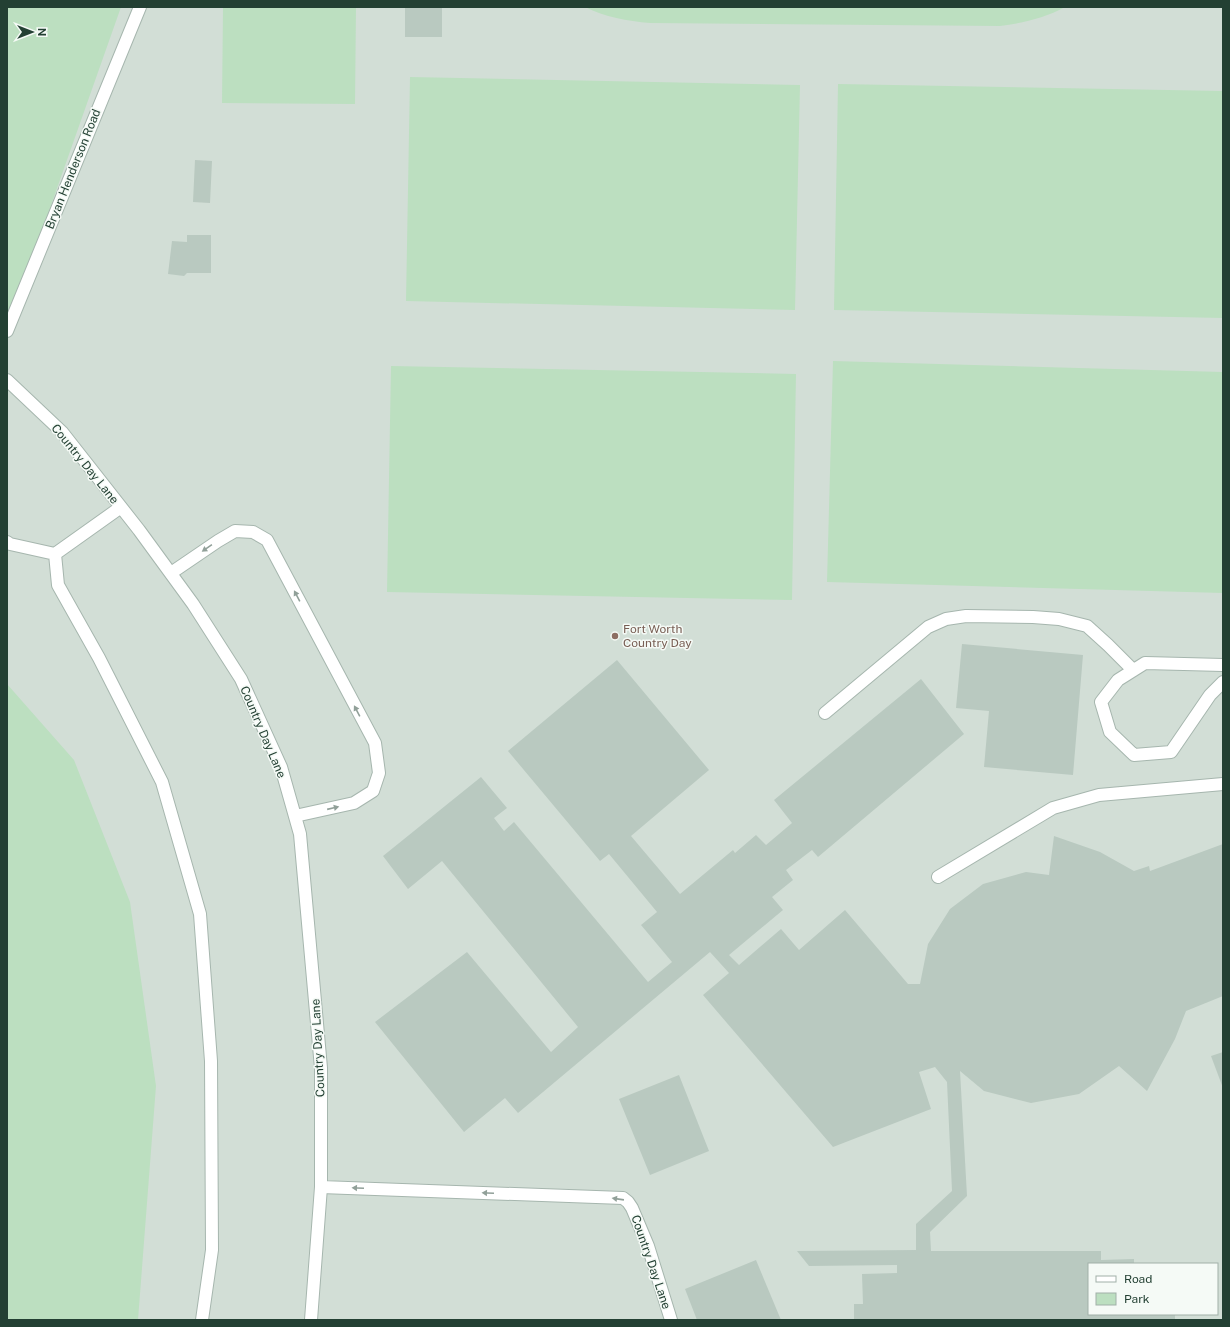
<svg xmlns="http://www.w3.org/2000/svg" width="1230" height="1327" viewBox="0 0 1230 1327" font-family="'Public Sans',sans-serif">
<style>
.built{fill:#d2ded6;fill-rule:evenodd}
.green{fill:#bcdfc0}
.building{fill:#b9c9c0}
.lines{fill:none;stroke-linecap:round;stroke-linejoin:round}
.minor-casing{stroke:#a6b6ae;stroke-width:14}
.minor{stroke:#fff;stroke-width:12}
.oneway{fill:#91a099}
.education-dot{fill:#8d6e63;stroke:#f5faf6;stroke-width:1.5}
.labels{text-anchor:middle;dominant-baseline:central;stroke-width:3;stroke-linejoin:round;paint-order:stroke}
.street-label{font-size:12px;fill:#234033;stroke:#f5faf6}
.education-label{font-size:12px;fill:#785e54;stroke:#f5faf6;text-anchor:start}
</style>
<rect width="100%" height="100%" fill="#e4eee8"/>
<path class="built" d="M7,7H1223V1320H7ZM1089,1264H1217V1314H1089Z"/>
<path class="green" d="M7,7H121L7,330Z
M223,7H356L355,104L222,103Z
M585,7H1065C1045,18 1023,23 1000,26L650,23C627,21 605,17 585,7Z
M410,77L800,85L795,310L406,301Z
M838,84L1223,91V318L834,310Z
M833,361L1223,372V593L827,582Z
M391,366L796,374L792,600L387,592Z
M7,684L74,760L130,902L156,1086L138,1320H7Z"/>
<path class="building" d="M405,7H442V37H405Z
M195,160L212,161L210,203L193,202Z
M187,235H211V273H187L184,276L168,274L172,241L187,242Z
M962,644L1083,655L1073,775L984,767L989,711L956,708Z
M617,660L709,770L631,836L680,894L733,850L735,853L756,835L766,845L792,823L774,800L921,679L964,734L818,857L812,850L786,870L793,880L772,897L783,910L729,955L739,965L781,929L799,950L845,910L908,984H920L928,944L950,909L983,884L1026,872L1049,875L1054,836L1100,852L1134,871L1149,866L1150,871L1223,844V996L1186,1011L1175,1039L1147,1091L1119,1066L1079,1094L1031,1103L984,1091L960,1071L967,1196L930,1232L931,1251H1101V1260L1134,1259V1264H1089V1314H1175V1320H854V1304H863L862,1274L897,1273V1265L809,1266L797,1251L916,1250V1224L952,1191L947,1082L935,1067L919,1072L931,1109L833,1147L703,995L729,973L710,952L518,1113L505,1098L464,1132L375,1022L467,952L551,1052L578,1027L442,861L408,889L383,856L481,777L507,808L494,818L504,831L514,822L648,982L672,962L641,925L657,912L609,854L600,861L508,751Z
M1223,1052V1088L1211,1056Z
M679,1075L709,1151L650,1175L619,1099Z
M756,1260L781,1320H697L685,1289Z"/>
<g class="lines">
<g class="minor-casing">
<path id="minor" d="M7,331L140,7
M7,380L62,432L139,530L193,604L241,679L281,767L300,834L321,1068V1187L311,1320
M7,542L10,544L55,554L121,507
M55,554L58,585L99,658L162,782L200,914L211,1061L212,1250L202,1320
M171,573L218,541L235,531L253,532L267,540L375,743L379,773L373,791L354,803L295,816
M1223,665L1145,663L1118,680L1101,702L1110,732L1134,755L1171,752L1210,695L1223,682
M825,713L928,627L946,619L966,616L1033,617L1059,619L1087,626L1108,645L1133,670
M938,877L1053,808L1099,795L1223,784
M321,1187L623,1198L628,1202L632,1208L648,1246L671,1320"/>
</g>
<use href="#minor" class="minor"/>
</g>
<defs><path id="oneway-solid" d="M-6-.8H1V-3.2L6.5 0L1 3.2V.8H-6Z"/></defs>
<g class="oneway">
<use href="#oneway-solid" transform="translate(207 548) rotate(145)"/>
<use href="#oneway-solid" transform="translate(297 596) rotate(-118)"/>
<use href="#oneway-solid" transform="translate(357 711) rotate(-118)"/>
<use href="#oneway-solid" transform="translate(333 808) rotate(-13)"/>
<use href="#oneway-solid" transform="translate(358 1188) rotate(-178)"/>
<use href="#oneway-solid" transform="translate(488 1193) rotate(-178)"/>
<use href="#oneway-solid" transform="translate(618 1199) rotate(-172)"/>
</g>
<circle class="education-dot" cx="615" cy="636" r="4"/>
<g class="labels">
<g class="street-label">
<text transform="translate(73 169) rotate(-68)">Bryan Henderson Road</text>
<text transform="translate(85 464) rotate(51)">Country Day Lane</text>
<text transform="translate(263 732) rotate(67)">Country Day Lane</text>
<text transform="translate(318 1048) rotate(-93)">Country Day Lane</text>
<text transform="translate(651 1262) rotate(71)">Country Day Lane</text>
</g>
<g class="education-label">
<text x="623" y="629">Fort Worth<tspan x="623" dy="14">Country Day</tspan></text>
</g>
</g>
<rect width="1230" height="1327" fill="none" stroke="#234033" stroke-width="16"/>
<rect x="1088" y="1263" width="130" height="52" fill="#f5faf6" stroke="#a1b0a8"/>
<rect x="1096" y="1276" width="20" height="6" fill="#ffffff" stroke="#a1b0a8"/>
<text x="1124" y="1283" font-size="12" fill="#234033">Road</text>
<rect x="1096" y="1293" width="20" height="12" fill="#bcdfc0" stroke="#a1b0a8"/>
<text x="1124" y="1303" font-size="12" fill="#234033">Park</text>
<g transform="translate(32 32) rotate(90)" stroke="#f5faf6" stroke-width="3" paint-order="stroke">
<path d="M0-3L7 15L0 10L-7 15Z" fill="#234033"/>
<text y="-6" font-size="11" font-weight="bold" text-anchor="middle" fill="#234033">N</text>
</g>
</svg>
